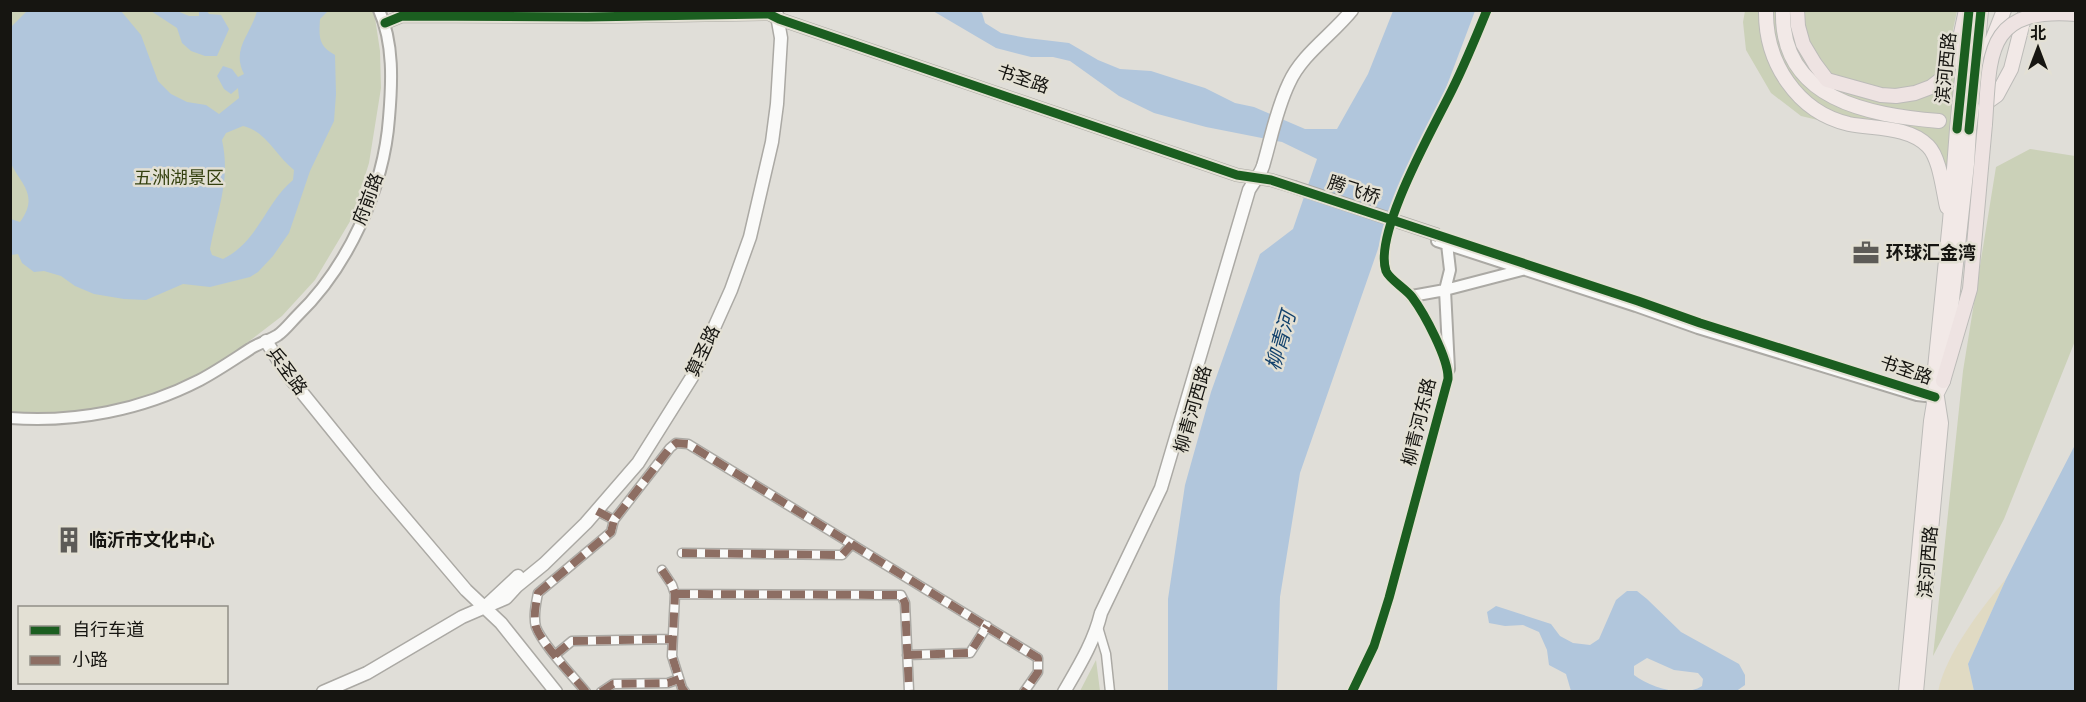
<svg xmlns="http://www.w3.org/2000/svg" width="2086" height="702" viewBox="0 0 2086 702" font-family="Signika,'Noto Sans SC',sans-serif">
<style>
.green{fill:#cbd1b8}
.sand{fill:#e0dac3}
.water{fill:#b1c6dc;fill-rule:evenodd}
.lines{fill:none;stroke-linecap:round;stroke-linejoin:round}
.minor-casing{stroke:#aba9a4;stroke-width:11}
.tertiary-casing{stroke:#aba9a4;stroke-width:14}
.secondary-casing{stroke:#aba9a4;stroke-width:15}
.primary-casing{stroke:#bcbbb8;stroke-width:16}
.trunk-casing{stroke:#bcbbb8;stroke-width:16}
.minor{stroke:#fafaf9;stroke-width:8}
.tertiary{stroke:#fafaf9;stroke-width:10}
.secondary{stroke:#fafaf9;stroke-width:12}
.primary{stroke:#f2e9e7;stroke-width:14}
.trunk{stroke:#eee3e2;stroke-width:14}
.tertiary-bridge-casing{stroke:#aba9a4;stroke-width:14;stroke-linecap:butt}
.primary-bridge-casing{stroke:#bcbbb8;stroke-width:16;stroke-linecap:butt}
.trunk-bridge-casing{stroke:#bcbbb8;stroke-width:16;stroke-linecap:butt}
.tertiary-bridge{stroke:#fafaf9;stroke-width:10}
.primary-bridge{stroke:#f2e9e7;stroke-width:14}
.trunk-bridge{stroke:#eee3e2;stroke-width:14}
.quiet{stroke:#8d6e63;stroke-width:8;stroke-dasharray:15 8;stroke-linecap:butt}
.cycleway-casing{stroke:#e3e0d4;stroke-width:13}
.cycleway{stroke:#1b5e20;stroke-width:9}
.labels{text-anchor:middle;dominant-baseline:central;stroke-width:5;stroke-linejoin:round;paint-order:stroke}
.street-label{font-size:18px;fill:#161511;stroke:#e3e0d4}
.park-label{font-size:18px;fill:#354110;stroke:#e3e0d4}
.poi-label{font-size:18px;font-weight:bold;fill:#161511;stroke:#e3e0d4;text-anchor:start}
.water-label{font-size:20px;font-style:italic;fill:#12416c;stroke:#e3e0d4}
</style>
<rect width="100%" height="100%" fill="#e0ded8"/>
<path class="green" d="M11,11H374L380,51L381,88L369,163L352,218L315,280L282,316L231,355L182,384L118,407L58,414H11Z
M1745,11H1957L1944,72L1955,75L1948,185L1919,139L1864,131L1801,116L1771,93L1746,50L1743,22Z
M2030,149L2075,156V341L2004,519L1933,656L1963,371L1996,167Z
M1096,660L1100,691H1080Z"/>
<path class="sand" d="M2006,579L1968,664L1974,691L1938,692C1945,655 1982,607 2006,579Z"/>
<path class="water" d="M27,11H121L141,35L158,81L171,94L187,102L206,105L219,114L239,98L238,88L231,94L224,89L217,76L223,66L232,69L238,77L244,74C231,49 251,34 257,11H328L320,19C319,37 318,46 335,55L336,94L334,121L310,171L289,233L273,256L258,272L250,277L210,287L183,284L146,300L124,299L94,294L75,286L61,276L44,271L34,272L22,263L18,254L11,255V219L20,222C39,196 22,185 11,164V27ZM243,126C266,131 276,156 294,170L293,180C266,202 258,242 223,259L212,255L210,249C217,210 231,181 222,140L226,133Z
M151,11H177L189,16H199V11H207L209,14L221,15L229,29L217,56H205L191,51L182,43L177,28Z
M933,11H978L982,13L985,23L1001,33L1027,38L1069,43L1098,60L1120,69L1151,71L1179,80L1205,88L1235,103L1254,107L1305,129H1337L1368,74L1393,11H1475L1446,88L1402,180L1300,473L1280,597L1277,691H1168V599L1185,485L1211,392L1260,254L1293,229L1317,159L1282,142L1206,127L1154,113L1119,96L1070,61L1053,57H1031L996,48Z
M2075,445V691H1974L1968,664L2006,579Z
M1627,591H1637L1647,599L1681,632L1739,664L1745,675V685L1735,692L1571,691L1566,674L1549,665L1547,650L1539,632L1523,625L1505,626L1489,623L1487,612L1496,606L1551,624L1560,636L1573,643L1590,645L1599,639L1616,600ZM1647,658L1674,670L1698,673L1703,679L1702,686C1684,698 1651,688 1634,675V666Z"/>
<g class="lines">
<g class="minor-casing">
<path id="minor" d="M597,511L614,520L670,448L676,443L688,444L1038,658V672L1024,692
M682,553L842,555L852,544
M662,570L672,585L675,594L672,656L682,688L685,692
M675,594L901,595L905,603L909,691
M1098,627L1106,654L1110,692
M555,655L572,641L672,639
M907,655L970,653L987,626
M586,692C573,676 542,644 536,627C533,616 536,604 538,593L611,532L614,520
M601,692L613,684L668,683L679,679
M1352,692L1374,646L1389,598L1448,379C1449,359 1424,313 1412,297C1406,289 1389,279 1386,271C1373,233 1434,127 1452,90C1465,64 1476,37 1487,10"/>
</g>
<g class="tertiary-casing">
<path id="tertiary" d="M385,23L402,16L587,17L769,14L779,19L1237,175L1271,180L1294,187
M1437,241L1636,306L1698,328L1917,395L1935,397
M1447,244L1450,270L1445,290L1449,369
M1412,296L1445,290L1522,270
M10,418C75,423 142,410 200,380C217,371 233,360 250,349C258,343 269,341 278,335C285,330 291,322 297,316C348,267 384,188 389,118C392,83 394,43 379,10"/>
</g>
<g class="secondary-casing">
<path id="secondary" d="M266,341L287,374L376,484L466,590L501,623L556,692
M487,605L518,576
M323,692L367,673L462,617L506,598L517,586L544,564L586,523L638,463L692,377L731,290L750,237L772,142L777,104L781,38L776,10
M1064,692C1079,666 1094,642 1101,613L1161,488L1249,190C1253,183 1260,175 1263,166C1271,139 1276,110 1289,83C1302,54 1332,35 1352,10"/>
</g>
<g class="primary-casing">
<path id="primary" d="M1766,10C1765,62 1797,112 1849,124C1874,129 1908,126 1928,146C1940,158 1943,190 1947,207
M1783,10C1780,100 1869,115 1939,121
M1988,51L2004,10
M1983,105L1997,95L2011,69L2026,10
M1972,107L1981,10
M1959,108L1967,28
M1906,692L1931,421L1935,397L1943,381L1967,164L1969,130
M1916,692L1941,423L1934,378L1950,221L1957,129"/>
</g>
<g class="trunk-casing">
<path id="trunk" d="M1797,10L1798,26L1803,44L1815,64L1827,80L1881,95L1896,96L1915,93L1931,87L1944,77L1959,43L1966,10
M1943,381L1970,289L1985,124"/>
</g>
<use href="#minor" class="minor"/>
<use href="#tertiary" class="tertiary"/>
<use href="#secondary" class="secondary"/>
<use href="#primary" class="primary"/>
<use href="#trunk" class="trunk"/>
<g class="tertiary-bridge-casing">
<path id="tertiary-bridge" d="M1294,187L1438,235"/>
</g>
<g class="primary-bridge-casing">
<path id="primary-bridge" d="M1957,129L1959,108
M1969,130L1972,107"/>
</g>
<g class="trunk-bridge-casing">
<path id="trunk-bridge" d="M1985,124C1990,54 1985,7 2076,14"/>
</g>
<use href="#tertiary-bridge" class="tertiary-bridge"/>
<use href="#primary-bridge" class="primary-bridge"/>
<use href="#trunk-bridge" class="trunk-bridge"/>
<path class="quiet" d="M597,511L614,520L670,448L676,443L688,444L1038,658V672L1024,692
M682,553L842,555L852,544
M662,570L672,585L675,594L672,656L682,688L685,692
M675,594L901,595L905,603L909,691
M555,655L572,641L672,639
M907,655L970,653L987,626
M586,692C573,676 542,644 536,627C533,616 536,604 538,593L611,532L614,520
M601,692L613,684L668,683L679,679"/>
<g class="cycleway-casing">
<path id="cycleway" d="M385,23L402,16L587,17L769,14L779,19L1237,175L1271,180L1638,301L1700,323L1935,397
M1957,129L1969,10
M1969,130L1981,10
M1352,692L1374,646L1389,598L1448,379C1449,359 1424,313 1412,297C1406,289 1389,279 1386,271C1373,233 1434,127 1452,90C1465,64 1476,37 1487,10"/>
</g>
<use href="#cycleway" class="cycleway"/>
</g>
<defs>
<g id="office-bare" transform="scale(2.07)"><path d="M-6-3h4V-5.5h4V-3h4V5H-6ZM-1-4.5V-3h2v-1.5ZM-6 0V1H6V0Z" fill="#5d5b57" stroke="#e3e0d4" stroke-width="2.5" paint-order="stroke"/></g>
<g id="building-bare" transform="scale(2.07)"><path d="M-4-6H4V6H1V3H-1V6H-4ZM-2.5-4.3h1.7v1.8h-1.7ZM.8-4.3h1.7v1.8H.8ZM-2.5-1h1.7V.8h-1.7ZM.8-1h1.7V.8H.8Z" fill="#5d5b57" stroke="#e3e0d4" stroke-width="2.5" paint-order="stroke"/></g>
</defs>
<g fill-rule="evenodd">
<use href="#office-bare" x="1866" y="253"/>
<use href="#building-bare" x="69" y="540"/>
</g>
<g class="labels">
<g class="street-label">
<text transform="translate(1946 68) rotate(-84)">滨河西路</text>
<text transform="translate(1023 79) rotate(19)">书圣路</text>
<text transform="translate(1354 190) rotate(18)">腾飞桥</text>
<text transform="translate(368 199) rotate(-69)">府前路</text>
<text transform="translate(703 351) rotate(-65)">算圣路</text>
<text transform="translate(1906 370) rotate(19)">书圣路</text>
<text transform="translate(287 371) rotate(54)">兵圣路</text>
<text transform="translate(1193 409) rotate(-74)">柳青河西路</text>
<text transform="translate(1419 422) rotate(-76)">柳青河东路</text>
<text transform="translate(1928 562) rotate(-85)">滨河西路</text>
</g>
<g class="park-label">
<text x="179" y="178">五洲湖景区</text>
</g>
<g class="poi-label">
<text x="1886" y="253">环球汇金湾</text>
<text x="89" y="540">临沂市文化中心</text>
</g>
<g class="water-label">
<text transform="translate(1281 341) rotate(-74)">柳青河</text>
</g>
</g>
<rect width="2086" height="702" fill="none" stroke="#161511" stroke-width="24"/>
<rect x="18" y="606" width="210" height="78" fill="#e3e0d4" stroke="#918f86" stroke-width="1.5"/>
<rect x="30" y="626" width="30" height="9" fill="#1b5e20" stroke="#918f86" stroke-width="1.5"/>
<text x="72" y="636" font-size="18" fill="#161511">自行车道</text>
<rect x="30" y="656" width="30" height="9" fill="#8d6e63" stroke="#918f86" stroke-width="1.5"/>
<text x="72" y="666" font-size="18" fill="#161511">小路</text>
<g transform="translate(2038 48)" stroke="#e3e0d4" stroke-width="4.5" paint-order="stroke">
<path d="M0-4.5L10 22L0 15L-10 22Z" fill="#161511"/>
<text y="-9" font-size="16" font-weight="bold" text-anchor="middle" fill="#161511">北</text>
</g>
</svg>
